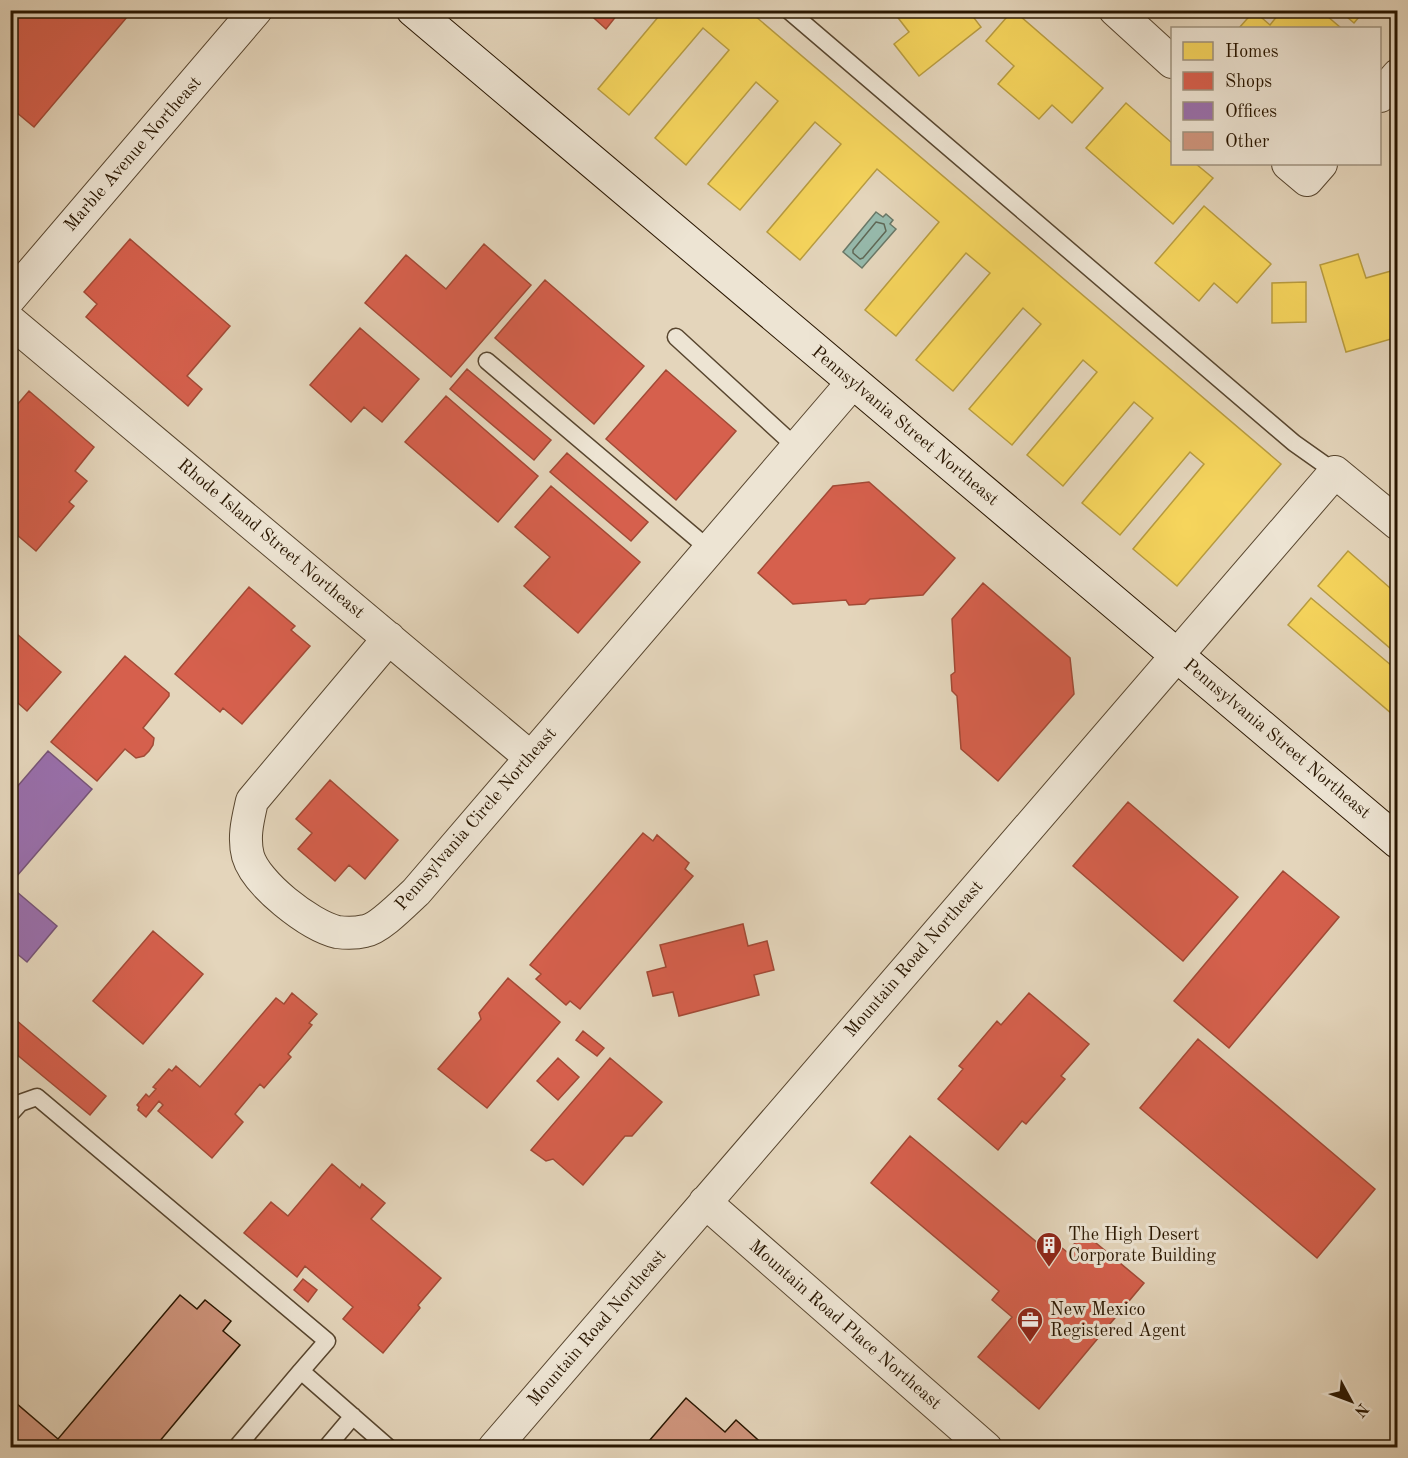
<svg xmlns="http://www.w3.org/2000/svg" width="1408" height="1458" viewBox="0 0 1408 1458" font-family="'Old Standard TT',serif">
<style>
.water{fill:#96b9ab;stroke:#6a7867;stroke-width:1.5}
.homes{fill:#f6d55c;stroke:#b89c40;stroke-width:1.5}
.shops{fill:#d6604d;stroke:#a24a36;stroke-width:1.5}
.offices{fill:#9970ab;stroke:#775578;stroke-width:1.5}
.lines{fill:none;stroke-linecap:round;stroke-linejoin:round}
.shore{stroke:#606856;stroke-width:1.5}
.building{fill:#cf957d;stroke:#291600;stroke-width:1.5}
.lane-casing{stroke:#58462f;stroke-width:19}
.street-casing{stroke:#58462f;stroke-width:34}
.secondary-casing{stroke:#291600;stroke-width:35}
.lane{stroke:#ede4d3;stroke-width:16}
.street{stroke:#ede4d3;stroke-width:32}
.secondary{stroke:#ede4d3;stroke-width:33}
.labels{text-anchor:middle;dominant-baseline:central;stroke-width:6;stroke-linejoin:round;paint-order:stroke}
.street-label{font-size:18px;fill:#291600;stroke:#ede4d3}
.poi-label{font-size:18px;fill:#291600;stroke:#ede4d3;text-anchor:start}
</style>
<rect width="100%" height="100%" fill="#e4d5bb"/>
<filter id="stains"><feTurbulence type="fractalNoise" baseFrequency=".00333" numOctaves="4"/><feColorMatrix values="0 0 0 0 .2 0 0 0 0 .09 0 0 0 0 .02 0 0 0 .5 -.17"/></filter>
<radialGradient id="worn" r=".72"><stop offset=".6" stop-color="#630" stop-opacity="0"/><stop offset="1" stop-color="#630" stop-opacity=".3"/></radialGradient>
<path class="water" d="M876,212L883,217L886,214L893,220L890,224L896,229L862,268L843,252Z"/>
<path class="homes" d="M664,10H748L1281,464L1177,586L1133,549L1204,464L1190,452L1120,535L1082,503L1153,418L1134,402L1063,486L1027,455L1097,372L1083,360L1012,445L969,409L1041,324L1023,308L953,391L916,360L990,273L966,253L896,336L865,310L939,222L877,169L800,260L767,232L841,144L815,122L740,210L708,184L778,101L756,82L686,165L655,138L729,50L703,28L629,115L598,89Z
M892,10H968L981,27L919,76L894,44L909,32Z
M1013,10L1103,88L1072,123L1052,105L1039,119L998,84L1014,66L986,41Z
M1282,10H1320L1341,28H1239L1254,11L1270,25Z
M1339,10H1365L1354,23Z
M1126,103L1172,143V164H1196L1213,178L1173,224L1086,148Z
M1204,206L1271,264L1237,303L1214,283L1199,301L1155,263Z
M1358,254L1366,278L1398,269V337L1346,352L1320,265Z
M1306,282V322L1272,323V283Z
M1348,551L1398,595V655L1318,586Z
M1311,598L1398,671V719L1288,625Z"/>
<path class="shops" d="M10,10H133L34,127L10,107Z
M585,10H621L606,29Z
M130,239L230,326L187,376L202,389L188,406L86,317L97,304L84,292Z
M484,244L531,285L451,377L365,303L406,255L446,289Z
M545,280L644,366L594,424L495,338Z
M360,328L419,379L382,422L364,407L351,422L310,385Z
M467,369L551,440L534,460L450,389Z
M666,370L736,431L676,500L606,439Z
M29,391L94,447L75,471L87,481L69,502L74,506L36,551L10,529V413Z
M446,396L538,476L498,522L405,442Z
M567,453L648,522L631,541L550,472Z
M869,482L955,558L923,595L870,599L865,604L849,605L846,600L793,604L758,573L833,486Z
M551,486L640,562L578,633L524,586L550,557L515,527Z
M983,583L1070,658L1074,694L998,781L961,749L957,696L952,691L951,675L955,672L952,619Z
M249,587L295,626L291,630L310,646L242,724L223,708L220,712L175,674Z
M10,628L61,672L27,711L10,696Z
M125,656L169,693V696L143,728L154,738L153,745L149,751L144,756L136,758L125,749L97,781L51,742Z
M330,780L398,840L365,879L349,865L335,881L298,849L312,833L296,819Z
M1128,802L1238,897L1183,961L1073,866Z
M643,833L653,841L657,835L689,863L685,869L693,876L580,1009L570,1001L566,1005L536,979L541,974L530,965Z
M1283,871L1339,917L1229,1048L1174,1001Z
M743,924L748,946L767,941L774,970L754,975L759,995L679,1016L673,992L653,996L647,972L666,967L660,945Z
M153,931L203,974L143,1044L93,1001Z
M508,978L560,1022L487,1108L438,1069L481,1019L479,1013Z
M292,993L317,1014L309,1023L312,1025L288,1054L291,1057L264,1088L260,1084L235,1114L243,1122L212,1158L158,1111L163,1105L159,1101L146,1117L138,1110L139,1107L137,1105L146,1094L149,1097L156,1089L153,1087L169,1069L172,1071L176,1066L200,1087L276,998L284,1004Z
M1029,993L1089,1044L1061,1076L1065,1079L1026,1124L1022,1121L998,1150L938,1099L963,1069L959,1066L997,1021L1001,1025Z
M16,1020L106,1096L90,1115L10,1049V1027Z
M583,1031L604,1048L597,1056L576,1040Z
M1198,1039L1375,1189L1317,1258L1140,1108Z
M558,1058L579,1077L558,1100L537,1081Z
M610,1058L662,1102L632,1136H625L583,1185L553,1159L546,1161L531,1150Z
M910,1136L1039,1244L1047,1236L1067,1252L1084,1233L1144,1283L1039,1409L978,1357L1012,1317L992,1300L999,1291L871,1183Z
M332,1164L360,1188L362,1184L385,1203L371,1219L441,1278L418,1305L420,1308L383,1353L343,1319L353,1307L305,1266L297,1277L244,1233L271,1202L288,1216Z
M303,1279L317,1290L308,1302L294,1290Z"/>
<path class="offices" d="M48,751L92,789L10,884V795Z
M10,886L57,926L27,962L10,948Z"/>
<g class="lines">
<path class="shore" d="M876,222L884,224L886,231L863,258L860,259L853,253V250Z"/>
</g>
<path class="building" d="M180,1295L197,1309L205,1300L231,1321L223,1331L240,1345L154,1448H10V1398L58,1439Z
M686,1398L725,1432L736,1420L767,1448H643Z"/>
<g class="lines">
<g class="lane-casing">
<path id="lane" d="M788,10L1294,443L1335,472
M676,337L796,447
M487,361L709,549
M10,1114L20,1103L37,1097L327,1341L301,1371L389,1448
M236,1448L301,1371
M326,1448L353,1416"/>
</g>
<g class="street-casing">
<path id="street" d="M1115,10L1172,62
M1380,96L1398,75
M1288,164L1307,180L1321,164
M10,298L256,10
M10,321L530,757
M389,638L252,801C248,819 243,837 248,856C256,884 309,925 337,932C345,933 357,933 365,931C379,929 405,902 416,892L853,382
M705,1202L986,1448
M494,1448L1335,472L1398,524"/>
</g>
<g class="secondary-casing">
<path id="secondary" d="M413,10L1398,842"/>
</g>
<use href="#lane" class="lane"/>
<use href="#street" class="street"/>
<use href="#secondary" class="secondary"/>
</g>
<defs>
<g id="building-pin" transform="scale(1.35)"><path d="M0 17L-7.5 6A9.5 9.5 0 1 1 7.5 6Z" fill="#8f2418" stroke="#ede4d3"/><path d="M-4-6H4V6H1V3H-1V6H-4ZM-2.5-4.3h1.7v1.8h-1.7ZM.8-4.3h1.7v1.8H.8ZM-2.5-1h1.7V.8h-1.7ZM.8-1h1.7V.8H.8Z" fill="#fff"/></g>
<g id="office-pin" transform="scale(1.35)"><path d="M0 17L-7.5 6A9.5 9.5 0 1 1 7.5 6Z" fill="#8f2418" stroke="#ede4d3"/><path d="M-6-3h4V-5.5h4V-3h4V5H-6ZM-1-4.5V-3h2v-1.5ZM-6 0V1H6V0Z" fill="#fff"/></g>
</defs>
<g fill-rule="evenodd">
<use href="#building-pin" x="1049" y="1245"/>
<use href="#office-pin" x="1030" y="1320"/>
</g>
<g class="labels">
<g class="street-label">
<text transform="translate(133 154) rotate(-49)">Marble Avenue Northeast</text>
<text transform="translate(905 426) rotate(40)">Pennsylvania Street Northeast</text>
<text transform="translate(271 539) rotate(40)">Rhode Island Street Northeast</text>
<text transform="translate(1277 739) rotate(40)">Pennsylvania Street Northeast</text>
<text transform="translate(476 819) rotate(-49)">Pennsylvania Circle Northeast</text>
<text transform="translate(914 959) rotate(-49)">Mountain Road Northeast</text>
<text transform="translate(845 1325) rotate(41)">Mountain Road Place Northeast</text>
<text transform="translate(597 1328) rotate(-49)">Mountain Road Northeast</text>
</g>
<g class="poi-label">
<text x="1068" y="1235">The High Desert<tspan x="1068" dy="21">Corporate Building</tspan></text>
<text x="1050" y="1310">New Mexico<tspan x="1050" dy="21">Registered Agent</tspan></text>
</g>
</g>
<rect width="1408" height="1458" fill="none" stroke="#e4d5bb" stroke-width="36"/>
<rect x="12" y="12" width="1384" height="1434" fill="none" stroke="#291600" stroke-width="3"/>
<rect x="18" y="18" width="1372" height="1422" fill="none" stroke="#291600" stroke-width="1.5"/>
<rect x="1171" y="27" width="210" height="138" fill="#ede4d3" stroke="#9f927f" stroke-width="1.5"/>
<rect x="1183" y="42" width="30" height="18" fill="#f6d55c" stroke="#9f927f" stroke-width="1.5"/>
<text x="1225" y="57" font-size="18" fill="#291600">Homes</text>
<rect x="1183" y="72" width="30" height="18" fill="#d6604d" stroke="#9f927f" stroke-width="1.5"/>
<text x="1225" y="87" font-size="18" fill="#291600">Shops</text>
<rect x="1183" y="102" width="30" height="18" fill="#9970ab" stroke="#9f927f" stroke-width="1.5"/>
<text x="1225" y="117" font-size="18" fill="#291600">Offices</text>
<rect x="1183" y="132" width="30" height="18" fill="#cf957d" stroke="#9f927f" stroke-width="1.5"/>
<text x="1225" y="147" font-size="18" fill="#291600">Other</text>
<g transform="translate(1351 1401) rotate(131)" stroke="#ede4d3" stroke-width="4.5" paint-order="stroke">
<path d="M0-4.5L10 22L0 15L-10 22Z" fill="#291600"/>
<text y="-9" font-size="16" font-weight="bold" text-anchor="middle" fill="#291600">N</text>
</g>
<rect width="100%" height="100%" filter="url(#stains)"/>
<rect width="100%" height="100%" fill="url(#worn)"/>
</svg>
